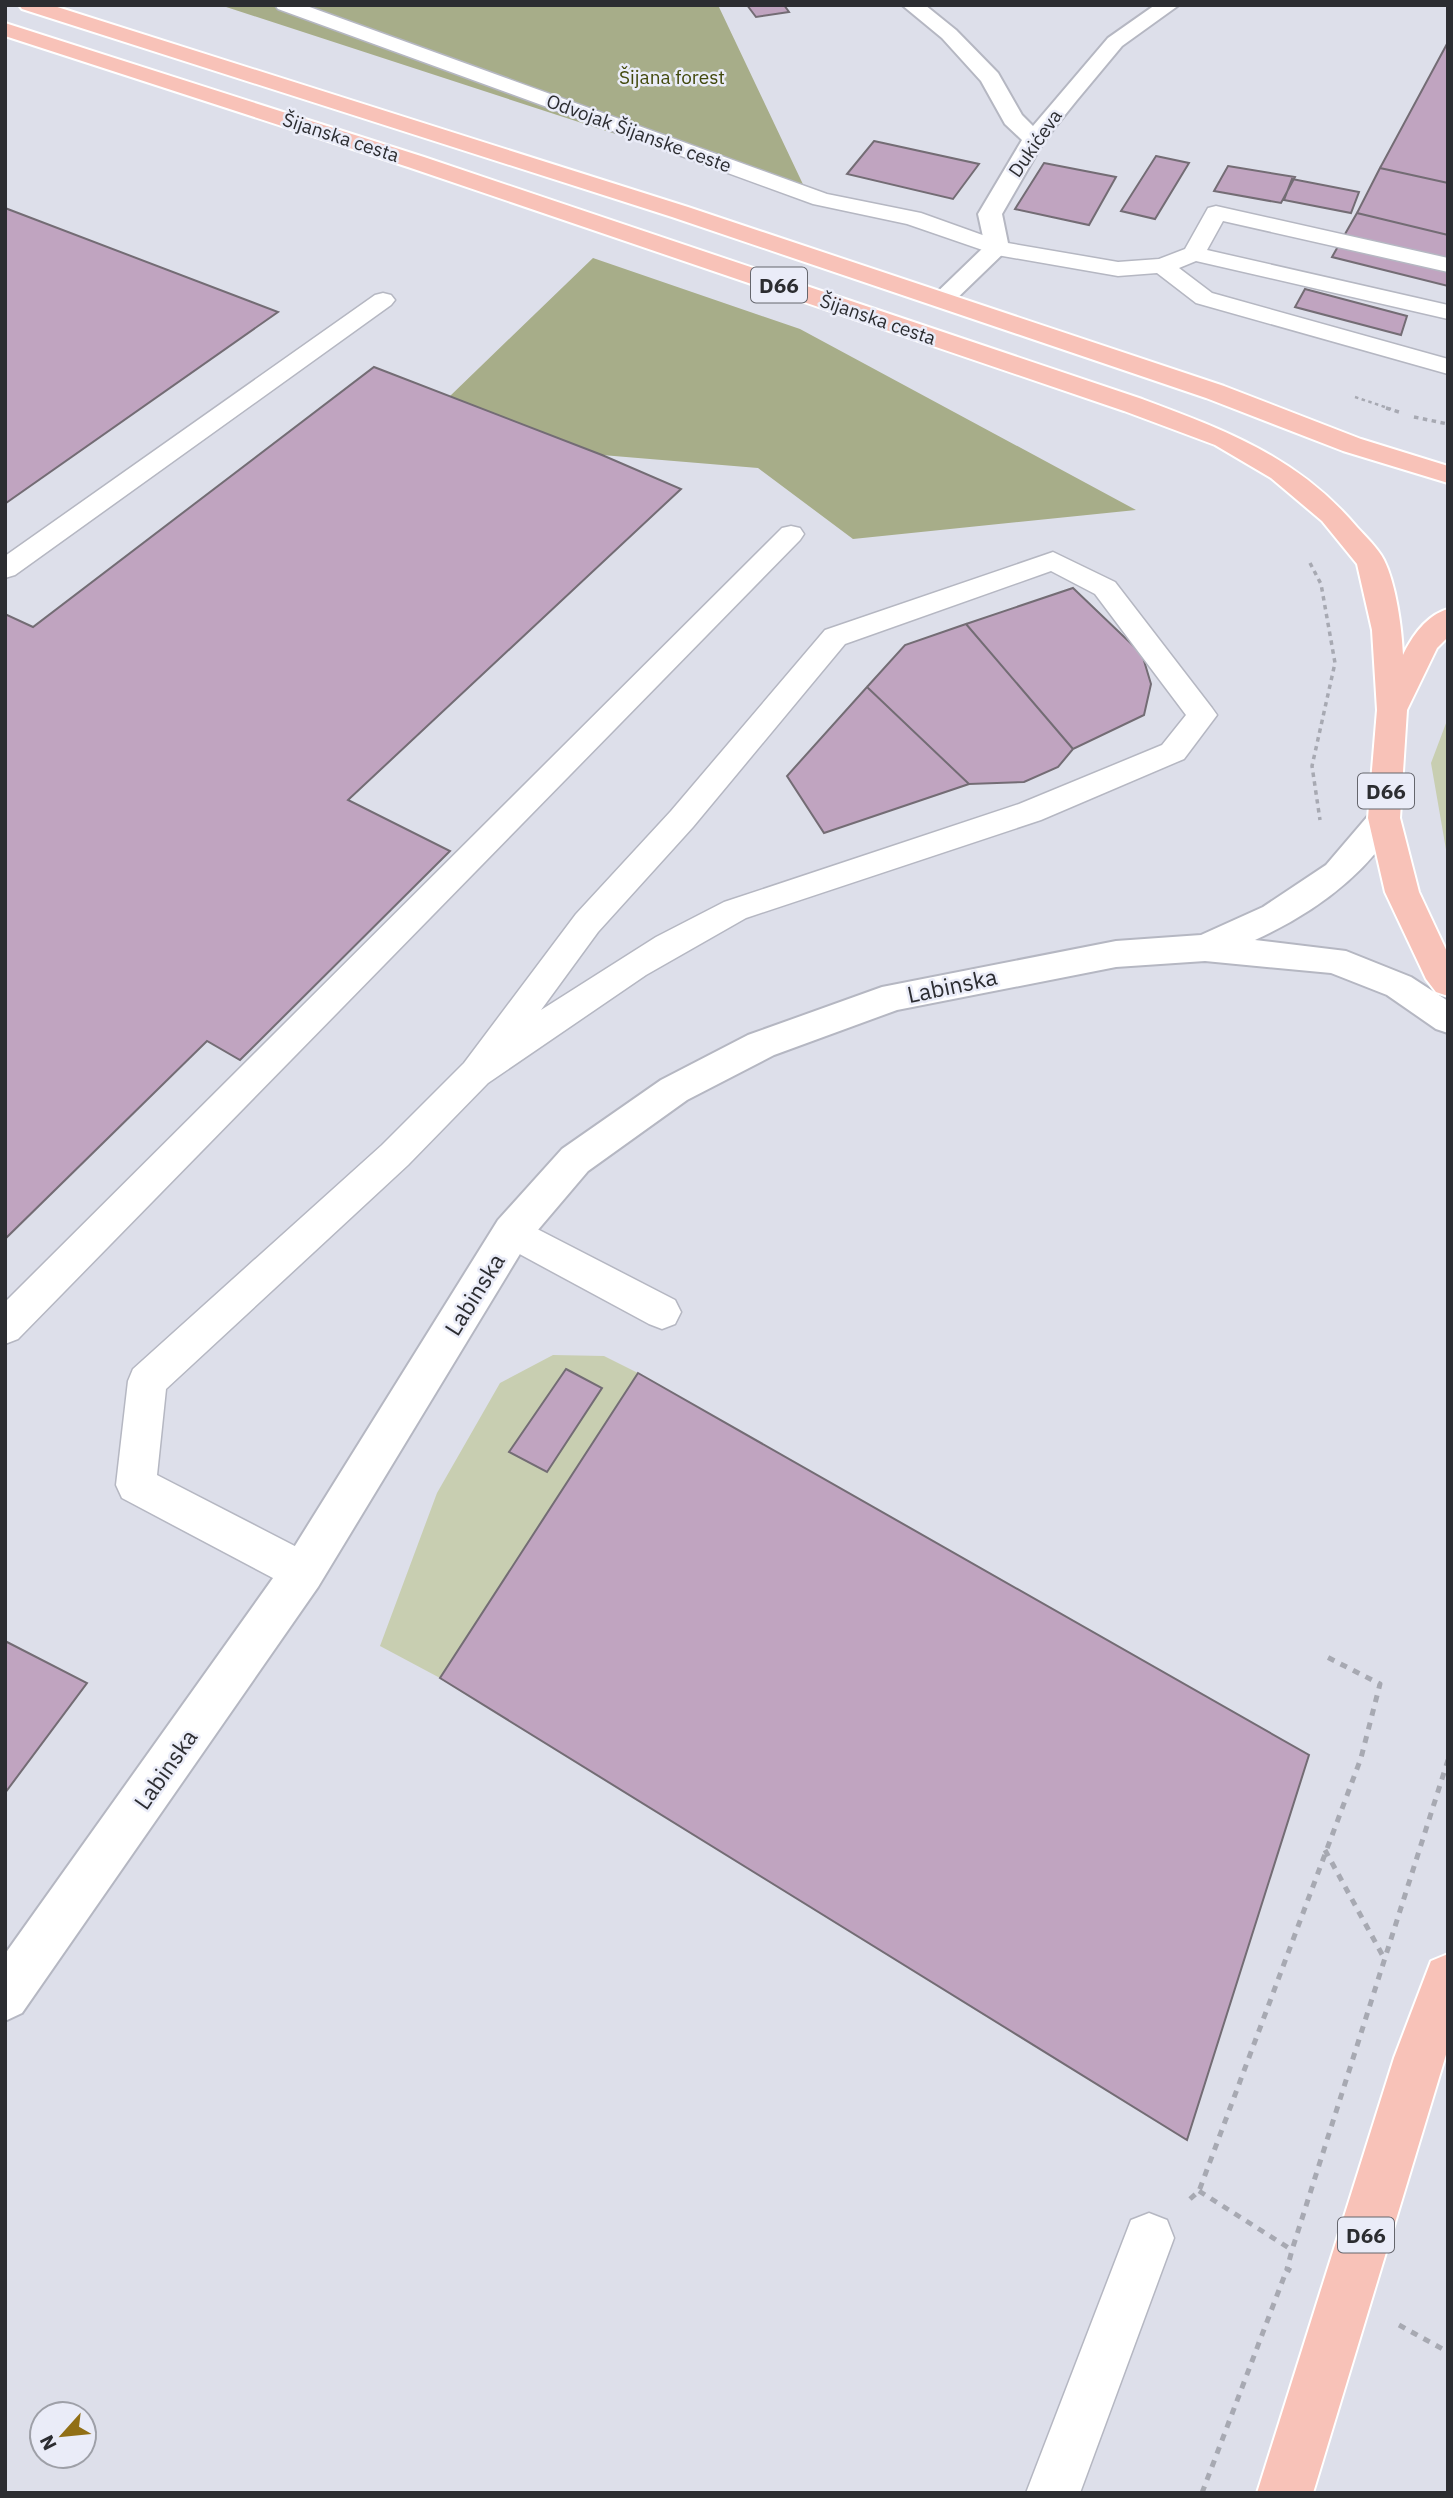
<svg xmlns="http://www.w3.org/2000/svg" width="1453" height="2498" viewBox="0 0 1453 2498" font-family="'IBM Plex Sans',sans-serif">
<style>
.green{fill:#c8ceb1}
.forest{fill:#a7ad89}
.building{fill:#c0a4c0;stroke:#736c74;stroke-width:2}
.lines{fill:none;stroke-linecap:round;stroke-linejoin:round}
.lane-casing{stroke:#b5b7c2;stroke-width:3}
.street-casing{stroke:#b5b7c2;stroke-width:4}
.primary-casing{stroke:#fff;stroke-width:4}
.path-far2{stroke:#a7a9b2;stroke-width:2.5;stroke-dasharray:3.5 3.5;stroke-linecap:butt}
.path-far1{stroke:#a7a9b2;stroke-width:3.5;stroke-dasharray:4.5 4.5;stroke-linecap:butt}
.path{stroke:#a7a9b2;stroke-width:5;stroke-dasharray:7 7;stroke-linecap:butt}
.lane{fill:#fff;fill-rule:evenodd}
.street{fill:#fff;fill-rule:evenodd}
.primary{fill:#f8c2b8;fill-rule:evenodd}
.labels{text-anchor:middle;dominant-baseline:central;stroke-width:5;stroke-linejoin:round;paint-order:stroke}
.far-park-label{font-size:19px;fill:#42490c;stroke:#eaecf8}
.far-street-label{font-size:19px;fill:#2c2d31;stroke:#eaecf8}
.shield{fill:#eaecf8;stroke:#65666d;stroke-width:2}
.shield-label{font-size:21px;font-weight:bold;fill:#2c2d31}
.street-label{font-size:23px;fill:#2c2d31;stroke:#eaecf8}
</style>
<rect width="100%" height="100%" fill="#dddfea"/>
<path class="green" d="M1448,718V861L1431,763Z
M553,1355L604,1356L638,1373L440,1678L380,1646L437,1493L500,1383Z"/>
<path class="forest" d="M220,5H718L809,197Z
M593,258L800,329L1136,510L853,539L758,468L602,455L449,397Z"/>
<path class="building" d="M747,5H784L789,12L756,17Z
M1448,42V183L1380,168Z
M874,141L979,164L953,199L847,174Z
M1156,156L1189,163L1155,219L1121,211Z
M1044,163L1116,177L1089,225L1015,209Z
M1228,166L1295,177L1281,203L1214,191Z
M1380,168L1448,183V235L1357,213Z
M1292,179L1359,192L1351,213L1284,200Z
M5,208L278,312L6,503H5Z
M1357,213L1448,235V286L1332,257Z
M1305,289L1407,316L1401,335L1295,307Z
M374,367L602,455L681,489L348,800L450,851L240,1060L207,1041L5,1239V614L33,627Z
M1073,588L1142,654L1151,684L1144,715L1073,749L966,624Z
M966,624L1073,749L1058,767L1024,782L969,784L867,687L905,645Z
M867,687L969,784L824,833L787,776Z
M566,1369L602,1388L547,1472L509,1452Z
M638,1373L1309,1755L1187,2140L440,1678Z
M5,1641L87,1683L5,1793Z"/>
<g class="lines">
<g class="lane-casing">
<path id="lane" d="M275,5H304L827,194L921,213L1002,242L1118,262L1159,259L1185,249L1208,208L1216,206L1448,258V272L1223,221L1207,250L1448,305V319L1196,261L1179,268L1212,293L1448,359V374L1196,303L1157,273L1118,276L997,255L907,224L813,204L278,9Z
M383,293L391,295L395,300L391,305L15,575L5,578V556L375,295Z
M791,526L800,528L804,534L800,540L18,1339L5,1344V1302L782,528Z
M1053,552L1115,582L1212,708L1217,715L1184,759L1041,820L746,918L646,975L488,1083L408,1165L166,1389L157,1475L318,1558L324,1572L318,1586L303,1592L288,1586L122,1498L116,1485L128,1381L133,1369L382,1145L464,1063L576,914L671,811L825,630ZM1051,571L1095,594L1186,715L1162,745L1019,804L724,902L656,937L541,1010L598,932L693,827L845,644Z
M512,1216L675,1300L681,1312L675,1324L662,1329L649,1324L499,1243L494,1232L499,1221Z
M1149,2213L1167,2220L1174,2238L1080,2493H1026L1131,2220Z"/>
</g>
<g class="street-casing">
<path id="street" d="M902,5H925L956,30L998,73L1022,115L1033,126L1108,38L1155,5H1179L1122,46L1077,100L1044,141L1002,214L1009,248L950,305H932L929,300L985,246L978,214L1022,140L1005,124L981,81L942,38Z
M1384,806L1395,810L1400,818C1367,875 1314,913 1255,940L1346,951L1411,977L1448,1001V1033L1436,1029L1387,995L1331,973L1205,961L1116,967L897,1010L774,1055L687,1100L588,1171L526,1244L318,1587L22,2013L5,2021V1954L288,1557L498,1220L562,1149L661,1080L748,1035L882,987L1116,941L1201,935L1263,907L1326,865L1373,810Z"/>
</g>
<g class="primary-casing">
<path id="primary" d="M19,5H51L688,207L1224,386L1361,439L1448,466V483L1343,451L1206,398L672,217L22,9Z
M5,23L424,157L1142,399C1225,430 1298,457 1357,527C1366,537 1378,548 1384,560C1396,584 1402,628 1403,655C1412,636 1427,615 1448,609V637L1437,648L1407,710L1400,818L1419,892L1448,954V996L1436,992L1426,979L1385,892L1368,818L1377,710L1372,630L1357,564L1322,521L1271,478L1215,445L1124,411L408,167L5,36Z
M1448,1954V2048L1313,2493H1257L1394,2058L1431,1961Z"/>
</g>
<path class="path-far2" d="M1355,397L1391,409"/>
<path class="path-far1" d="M1386,408L1399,412
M1414,417L1448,424
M1310,563L1321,584L1335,663L1312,766L1320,820"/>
<path class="path" d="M1325,1850L1384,1958
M1199,2191L1292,2250
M1190,2199L1199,2191L1361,1758L1380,1684L1325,1656
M1291,2271L1287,2269L1292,2250L1448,1760
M1399,2325L1448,2352
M1202,2493L1287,2269"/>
<use href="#lane" class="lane"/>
<use href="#street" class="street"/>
<use href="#primary" class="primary"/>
</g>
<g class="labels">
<g class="far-park-label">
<text x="672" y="77">Šijana forest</text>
</g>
<g class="far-street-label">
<text transform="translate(639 133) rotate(20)">Odvojak Šijanske ceste</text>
<text transform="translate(341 137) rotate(18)">Šijanska cesta</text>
<text transform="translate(1035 143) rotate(-55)">Dukićeva</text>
<text transform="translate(878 319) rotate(19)">Šijanska cesta</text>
</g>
<g class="shield">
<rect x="751" y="267.5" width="56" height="35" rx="5"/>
<rect x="1358" y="773.5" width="56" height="35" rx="5"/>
<rect x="1338" y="2217.5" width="56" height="35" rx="5"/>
</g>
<g class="shield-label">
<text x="779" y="285">D66</text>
<text x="1386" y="791">D66</text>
<text x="1366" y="2235">D66</text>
</g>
<g class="street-label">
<text transform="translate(952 985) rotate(-12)">Labinska</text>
<text transform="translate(474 1294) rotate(-58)">Labinska</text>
<text transform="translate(165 1769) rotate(-55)">Labinska</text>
</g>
</g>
<rect width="1453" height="2498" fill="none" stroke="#2c2d31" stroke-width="14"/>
<g transform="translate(63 2435) rotate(243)"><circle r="33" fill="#eaecf8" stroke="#9ea0a8" stroke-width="2"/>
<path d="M0-5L12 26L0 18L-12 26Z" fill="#916f15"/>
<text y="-10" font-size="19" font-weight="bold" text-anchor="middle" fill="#2c2d31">N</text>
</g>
</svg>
